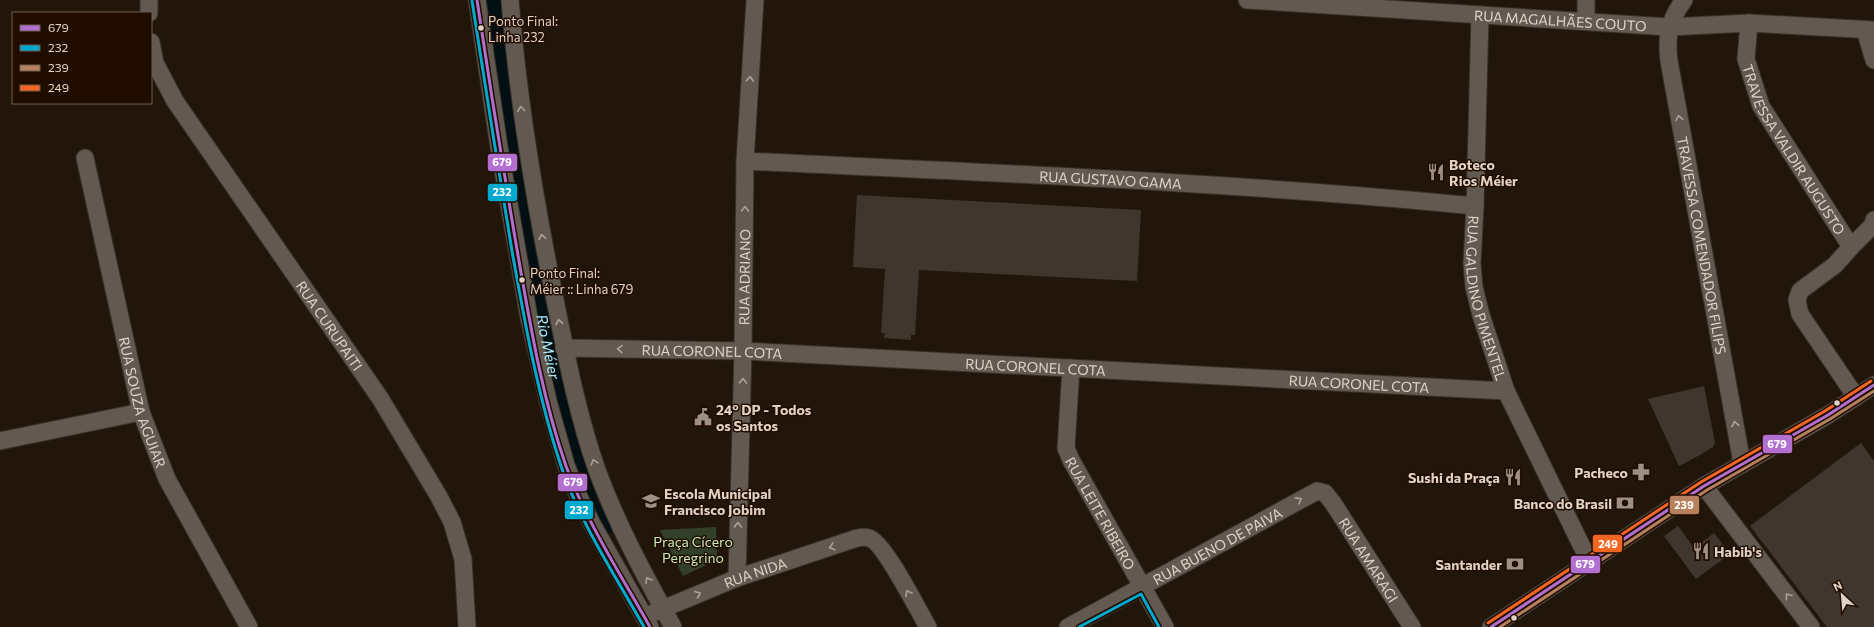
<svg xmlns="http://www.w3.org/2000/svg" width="1874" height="627" viewBox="0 0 1874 627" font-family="Commissioner,sans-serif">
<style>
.green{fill:#334029}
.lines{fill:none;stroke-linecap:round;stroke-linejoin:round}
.river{stroke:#031013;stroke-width:28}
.building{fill:#40362d}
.minor-casing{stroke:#3a312a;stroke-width:19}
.minor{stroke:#625951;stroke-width:17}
.bus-1-casing{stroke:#210d00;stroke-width:6}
.bus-2-casing{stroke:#210d00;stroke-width:6}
.bus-3-casing{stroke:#210d00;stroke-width:6}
.bus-4-casing{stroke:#210d00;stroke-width:6}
.bus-1{stroke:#b36fd0;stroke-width:3}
.bus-2{stroke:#00a9ce;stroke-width:3}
.bus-3{stroke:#b6815c;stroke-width:3}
.bus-4{stroke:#f26522;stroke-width:3}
.oneway{stroke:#aea297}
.bus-dot{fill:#e0d2c5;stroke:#210d00;stroke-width:1.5}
.labels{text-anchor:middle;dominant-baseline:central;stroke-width:3;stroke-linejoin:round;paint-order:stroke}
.bus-label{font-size:13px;fill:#e0d2c5;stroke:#210d00;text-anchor:start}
.street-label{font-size:14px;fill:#e0d2c5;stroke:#210d00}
.poi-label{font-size:14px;font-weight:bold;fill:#e0d2c5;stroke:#210d00;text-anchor:start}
.park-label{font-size:14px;fill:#c6ebb5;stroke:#210d00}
.water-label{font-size:15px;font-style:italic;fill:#ade9f9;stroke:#210d00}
.line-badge{stroke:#210d00;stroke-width:1.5}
.badge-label{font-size:11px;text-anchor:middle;font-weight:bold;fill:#fff}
</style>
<rect width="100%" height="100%" fill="#22160b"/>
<path class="green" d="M716,527L717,560L683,576L660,530Z"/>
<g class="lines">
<path class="river" id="s1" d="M495,0C504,90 517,179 534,269C549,355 565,442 603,521"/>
</g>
<path class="building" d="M857,195L1141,210L1137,281L919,270L915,335H911V340L884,338L885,333H881L885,269L853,267Z
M1704,386L1715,443L1713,447L1700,455L1679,466L1648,399Z
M1861,443L1874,461V627H1827L1750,526Z
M1678,526L1694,548L1714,533L1730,554L1696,579L1664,536Z"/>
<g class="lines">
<g class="minor-casing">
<g id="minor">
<path d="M477,0L499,147L529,318L548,401L566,465L577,493L592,524L650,627"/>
<path d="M510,0C518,100 534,197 554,295C566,354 577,413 597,470C617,525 645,576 673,627"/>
<path id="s2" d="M1247,0L1669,27L1749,23L1874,30"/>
<path id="s3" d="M1684,0C1669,20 1666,37 1669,61L1742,463"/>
<path d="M149,13V0"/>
<path id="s4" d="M1480,15L1475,206L1472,263L1474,287L1481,315L1506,391L1589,561"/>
<path d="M1586,20V0"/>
<path id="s5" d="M1749,23L1746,59L1761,106L1851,247L1835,265L1800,291L1797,300L1800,314L1856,397"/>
<path d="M1865,30L1874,60"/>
<path id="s6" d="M151,42L155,63L175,101L380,398L438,495L452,522L463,559L467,627"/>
<path id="s7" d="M85,158L141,412L167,479L249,627"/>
<path id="s8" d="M745,161C989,173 1233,182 1475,206"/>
<path d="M1851,247L1873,225L1874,220"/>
<path id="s9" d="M564,348L743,351L1506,391"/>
<path id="s10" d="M1071,368L1066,448L1071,460L1165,627"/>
<path d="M0,441L141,412"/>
<path d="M1704,486L1811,627"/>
<path id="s11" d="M737,578L743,351L745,161L755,0"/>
<path id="s12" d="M653,613L737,578L851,540C857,538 863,536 869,538C884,542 918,610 928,627"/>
<path id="s13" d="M1068,627L1317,491L1325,493L1333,503L1412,627"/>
<path d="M1491,627L1704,486L1828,415L1874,385"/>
</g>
</g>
<use href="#minor" class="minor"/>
<g class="bus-1-casing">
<path id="bus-1" d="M477,0C490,87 504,174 519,261C531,329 543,400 566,466C587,523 621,575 650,627
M1491,627L1704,486L1828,415L1874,385"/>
</g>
<g class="bus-2-casing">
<path id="bus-2" d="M472,1C485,84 498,168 512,251C525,323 538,397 561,466C580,523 615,575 644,627
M1079,627L1141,594L1159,627"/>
</g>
<g class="bus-3-casing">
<path id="bus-3" d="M1500,627L1707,490L1830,419L1874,391"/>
</g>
<g class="bus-4-casing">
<path id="bus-4" d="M1488,623L1701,482L1825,411L1871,381"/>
</g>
<use href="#bus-1" class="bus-1"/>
<use href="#bus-2" class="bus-2"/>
<use href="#bus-3" class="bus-3"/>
<use href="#bus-4" class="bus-4"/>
</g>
<defs><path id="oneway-chevron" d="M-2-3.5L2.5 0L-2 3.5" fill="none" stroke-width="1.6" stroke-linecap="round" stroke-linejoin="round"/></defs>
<g class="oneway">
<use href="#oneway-chevron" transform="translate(750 79) rotate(-87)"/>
<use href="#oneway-chevron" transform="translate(521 109) rotate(-97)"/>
<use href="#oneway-chevron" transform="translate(1679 118) rotate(-100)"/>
<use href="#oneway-chevron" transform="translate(745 209) rotate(-90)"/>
<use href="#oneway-chevron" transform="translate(542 237) rotate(-101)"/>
<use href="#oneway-chevron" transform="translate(559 322) rotate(-101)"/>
<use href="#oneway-chevron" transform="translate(620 349) rotate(-179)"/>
<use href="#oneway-chevron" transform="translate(743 381) rotate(-88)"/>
<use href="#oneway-chevron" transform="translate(1735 424) rotate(-100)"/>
<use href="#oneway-chevron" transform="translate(594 462) rotate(-108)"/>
<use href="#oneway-chevron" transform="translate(1299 500) rotate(-29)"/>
<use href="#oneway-chevron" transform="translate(738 525) rotate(-88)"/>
<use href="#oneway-chevron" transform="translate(832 547) rotate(162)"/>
<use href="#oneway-chevron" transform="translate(648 580) rotate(-118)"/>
<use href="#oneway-chevron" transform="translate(908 593) rotate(-120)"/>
<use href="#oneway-chevron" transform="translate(698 594) rotate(-22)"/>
<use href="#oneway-chevron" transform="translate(1788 596) rotate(-127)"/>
</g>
<defs>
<g id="restaurant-bare" transform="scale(1.38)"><path d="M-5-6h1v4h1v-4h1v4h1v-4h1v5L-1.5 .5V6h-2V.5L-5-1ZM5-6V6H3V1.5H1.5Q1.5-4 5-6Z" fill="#9e9084" stroke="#210d00" stroke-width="2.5" paint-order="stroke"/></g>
<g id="civic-bare" transform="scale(1.38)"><path d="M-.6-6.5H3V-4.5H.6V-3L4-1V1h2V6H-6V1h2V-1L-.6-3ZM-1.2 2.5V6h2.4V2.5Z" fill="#9e9084" stroke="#210d00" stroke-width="2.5" paint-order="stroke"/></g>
<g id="pharmacy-bare" transform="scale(1.38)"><path d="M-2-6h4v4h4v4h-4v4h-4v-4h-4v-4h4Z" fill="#9e9084" stroke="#210d00" stroke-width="2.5" paint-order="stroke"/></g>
<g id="school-bare" transform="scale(1.38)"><path d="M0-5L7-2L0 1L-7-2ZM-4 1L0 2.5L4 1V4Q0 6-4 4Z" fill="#9e9084" stroke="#210d00" stroke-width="2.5" paint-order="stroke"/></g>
<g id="bank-bare" transform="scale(1.38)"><path d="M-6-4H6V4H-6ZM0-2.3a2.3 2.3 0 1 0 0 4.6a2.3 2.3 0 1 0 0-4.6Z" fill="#9e9084" stroke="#210d00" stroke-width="2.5" paint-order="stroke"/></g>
</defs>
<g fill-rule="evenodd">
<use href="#restaurant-bare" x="1436" y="172"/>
<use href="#civic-bare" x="703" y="417"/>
<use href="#pharmacy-bare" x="1641" y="472"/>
<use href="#restaurant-bare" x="1513" y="477"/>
<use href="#school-bare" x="651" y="501"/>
<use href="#bank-bare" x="1625" y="503"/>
<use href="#restaurant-bare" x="1701" y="551"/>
<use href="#bank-bare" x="1515" y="564"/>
</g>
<g class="bus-dot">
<circle cx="481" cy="28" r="3.5"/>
<circle cx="522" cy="280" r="3.5"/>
<circle cx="1837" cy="403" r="3.5"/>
<circle cx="1514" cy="618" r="3.5"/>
</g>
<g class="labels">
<g class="bus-label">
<text x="488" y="21">Ponto Final:<tspan x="488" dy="16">Linha 232</tspan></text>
<text x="530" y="273">Ponto Final:<tspan x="530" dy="16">Méier :: Linha 679</tspan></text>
</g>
<g class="street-label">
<text stroke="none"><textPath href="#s2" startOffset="314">RUA MAGALHÃES COUTO</textPath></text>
<text stroke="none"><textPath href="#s5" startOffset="139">TRAVESSA VALDIR AUGUSTO</textPath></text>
<text stroke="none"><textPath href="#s8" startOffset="366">RUA GUSTAVO GAMA</textPath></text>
<text stroke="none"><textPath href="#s3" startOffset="252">TRAVESSA COMENDADOR FILIPS</textPath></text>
<text stroke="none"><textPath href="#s11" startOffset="301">RUA ADRIANO</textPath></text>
<text stroke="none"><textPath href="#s4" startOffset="285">RUA GALDINO PIMENTEL</textPath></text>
<text stroke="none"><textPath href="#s6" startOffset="337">RUA CURUPAITI</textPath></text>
<text stroke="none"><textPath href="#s9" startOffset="148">RUA CORONEL COTA</textPath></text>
<text stroke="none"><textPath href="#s9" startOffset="472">RUA CORONEL COTA</textPath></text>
<text stroke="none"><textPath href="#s9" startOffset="796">RUA CORONEL COTA</textPath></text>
<text stroke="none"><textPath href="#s7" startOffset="251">RUA SOUZA AGUIAR</textPath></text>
<text stroke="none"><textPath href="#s10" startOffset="154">RUA LEITE RIBEIRO</textPath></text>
<text stroke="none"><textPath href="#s13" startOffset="170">RUA BUENO DE PAIVA</textPath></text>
<text stroke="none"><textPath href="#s13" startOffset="372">RUA AMARAGI</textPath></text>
<text stroke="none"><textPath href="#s12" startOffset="110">RUA NIDA</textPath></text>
</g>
<g class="poi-label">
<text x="1449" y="164">Boteco<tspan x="1449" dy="16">Rios Méier</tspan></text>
<text x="716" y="409">24º DP - Todos<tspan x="716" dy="16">os Santos</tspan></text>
<text x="1628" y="472" text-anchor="end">Pacheco</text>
<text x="1500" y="477" text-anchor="end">Sushi da Praça</text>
<text x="664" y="493">Escola Municipal<tspan x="664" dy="16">Francisco Jobim</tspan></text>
<text x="1612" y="503" text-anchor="end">Banco do Brasil</text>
<text x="1714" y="551">Habib's</text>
<text x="1502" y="564" text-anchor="end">Santander</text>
</g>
<g class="park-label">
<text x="693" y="541">Praça Cícero<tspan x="693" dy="16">Peregrino</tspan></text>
</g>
<g class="water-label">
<text stroke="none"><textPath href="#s1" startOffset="351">Rio Méier</textPath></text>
</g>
</g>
<g class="line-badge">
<rect x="487" y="153" width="31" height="19" rx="4" fill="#b36fd0"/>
<rect x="487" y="183" width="31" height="19" rx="4" fill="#00a9ce"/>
<rect x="1762" y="434" width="31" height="20" rx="4" fill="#b36fd0"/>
<rect x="557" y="473" width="31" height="19" rx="4" fill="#b36fd0"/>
<rect x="1669" y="495" width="31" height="20" rx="4" fill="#b6815c"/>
<rect x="564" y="500" width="30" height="20" rx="4" fill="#00a9ce"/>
<rect x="1592" y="534" width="31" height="19" rx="4" fill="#f26522"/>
<rect x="1570" y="555" width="31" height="19" rx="4" fill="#b36fd0"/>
</g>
<g class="badge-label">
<text x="502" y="166">679</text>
<text x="502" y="196">232</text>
<text x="1777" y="448">679</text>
<text x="573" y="486">679</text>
<text x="1684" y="509">239</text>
<text x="579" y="514">232</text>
<text x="1608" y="548">249</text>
<text x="1585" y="568">679</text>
</g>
<rect x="12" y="12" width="140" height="92" fill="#210d00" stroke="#6d5c4f"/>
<rect x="20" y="25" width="20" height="6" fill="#b36fd0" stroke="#6d5c4f"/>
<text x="48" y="32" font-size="12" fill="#e0d2c5">679</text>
<rect x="20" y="45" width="20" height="6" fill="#00a9ce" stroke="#6d5c4f"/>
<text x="48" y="52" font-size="12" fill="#e0d2c5">232</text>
<rect x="20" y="65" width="20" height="6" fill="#b6815c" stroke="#6d5c4f"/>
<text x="48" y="72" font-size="12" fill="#e0d2c5">239</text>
<rect x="20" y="85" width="20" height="6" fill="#f26522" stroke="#6d5c4f"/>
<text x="48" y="92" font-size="12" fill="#e0d2c5">249</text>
<g transform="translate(1842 595) rotate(334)" stroke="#210d00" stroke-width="3" paint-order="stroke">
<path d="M0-3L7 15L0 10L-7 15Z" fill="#e0d2c5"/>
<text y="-6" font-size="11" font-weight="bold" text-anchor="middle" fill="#e0d2c5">N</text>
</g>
</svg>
